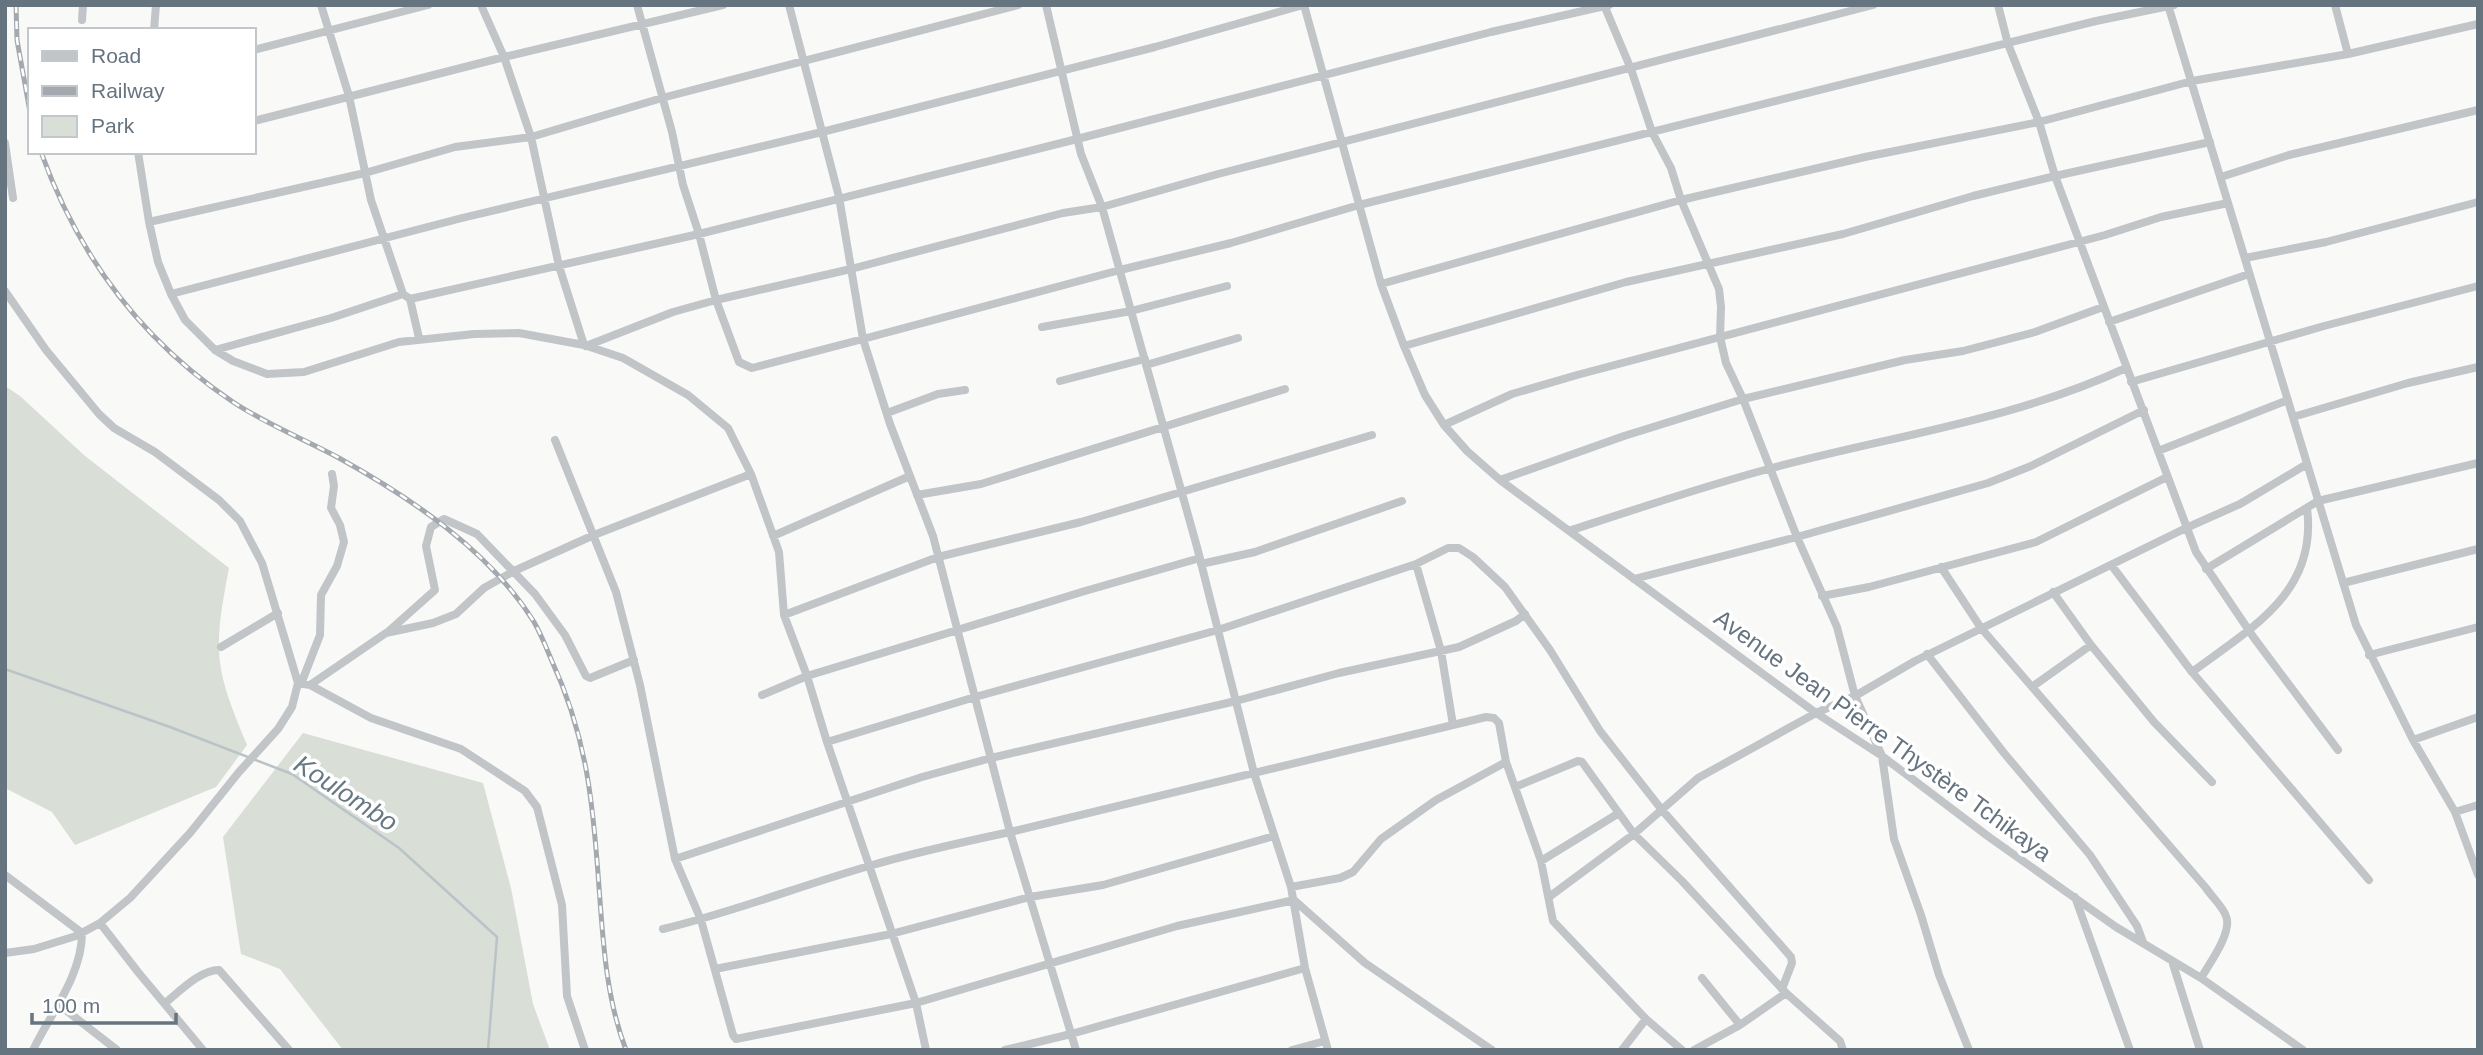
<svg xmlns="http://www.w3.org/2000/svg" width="2483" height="1055" viewBox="0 0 2483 1055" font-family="Arial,sans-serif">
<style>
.green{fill:#d9ded7}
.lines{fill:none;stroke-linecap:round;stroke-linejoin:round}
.stream{stroke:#bac3c8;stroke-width:2.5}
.minor{stroke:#c1c5c8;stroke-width:8}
.rail-casing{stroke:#a3a9ae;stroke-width:5}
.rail{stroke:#fff;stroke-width:2.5;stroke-dasharray:8;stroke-linecap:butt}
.labels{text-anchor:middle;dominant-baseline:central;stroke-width:7;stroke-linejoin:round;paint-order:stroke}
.street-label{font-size:24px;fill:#667480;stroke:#fff}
.water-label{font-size:26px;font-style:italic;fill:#677881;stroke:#fff}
</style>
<rect width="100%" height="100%" fill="#f9f9f8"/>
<path class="green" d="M5,386L20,396L85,456L229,568C224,595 218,623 219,650C220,683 235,715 247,745L216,787L75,845L52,812L5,788Z
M303,733L483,783L511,888L533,1004L550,1050H343L280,969L241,954L223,837Z"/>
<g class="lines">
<path class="stream" d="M5,669L170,727L292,774L399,848L497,937L488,1050"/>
<path class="minor" d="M321,5L349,96L371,200L403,294L410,299L419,338
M481,5L504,57L531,137L559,266L584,345
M637,5L672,132L683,185L699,234L716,300L739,362L752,368L863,339L890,424L933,536L1010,832L1486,717L1494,718L1499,723L1506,762L1541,861L1553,921L1646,1019L1682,1050
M789,5L839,197L863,339L1120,270L1231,243L1359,205L2096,21L2174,5
M1046,5L1081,154L1102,207L1197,547L1254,773L1291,887L1305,968L1328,1050
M1304,5L1381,284L1404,346L1425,395L1444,425L1467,451L1500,480L1816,713L1882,756L1989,837L2116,927L2201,978L2303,1050
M1604,5L1631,69L1652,132L1671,168L1681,200L1719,289L1721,307L1720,337L1726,363L1743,399L1797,537L1837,627L1855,696L1882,756L1894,839L1921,915L1939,975L1969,1050
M1998,5L2008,44L2039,122L2055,176L2196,552L2254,638L2338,750
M2168,5L2356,625L2413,740L2455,812L2478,875
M2335,5L2348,54
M82,20L83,5
M154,30L156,5
M254,50L428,5
M254,121L504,57L723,5
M5,143L13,198
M138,152L149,222L158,262L171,294L185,320L215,350L233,361L267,374L304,372L399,342L474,334L519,333L584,345L623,358L688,395L728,428L751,474L779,552L784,615L807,676L827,742L916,1003L926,1050
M2221,177L2289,155L2478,110
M149,222L365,173L455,147L531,137L662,98L1018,5
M2245,258L2326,242L2478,202
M1381,284L1681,200L1865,157L2039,122L2192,81L2348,54L2478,24
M5,291L46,350L99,414L114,428L155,452L219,500L240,521L262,563L298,683L292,707L278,729L239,772L190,833L130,898L100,923L76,936L34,949L5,953
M171,294L462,218L822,132L1155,47L1303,5
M410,299L699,234L1077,139L1491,32L1609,5
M2109,322L2249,274
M1042,327L1131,311L1227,286
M586,346L673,312L716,300L851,269L1063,213L1102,207L1218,174L1873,5
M1404,346L1626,282L1843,234L1973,196L2055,176L2210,142
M215,350L331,318L403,294
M1146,365L1238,338
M1060,381L1145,359
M2131,382L2324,326L2478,286
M887,413L938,394L965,390
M2293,417L2408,383L2478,367
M1444,425L1512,394L1577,375L2105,235L2161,217L2228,203
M555,440L616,592L640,685L675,859L701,920L733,1035L736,1039L916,1003L1177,926L1294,900L1365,963L1492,1050
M2158,451L2288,400
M1500,480L1624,436L1743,399L1905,360L1963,351L2035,332L2103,307
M917,495L981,484L1285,389
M1569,531C1636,509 1704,486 1772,468C1891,436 2014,420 2126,368
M773,536L910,476
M1201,564L1255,552L1402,501
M1416,564L1441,651L1453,725
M2112,566L2192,672L2369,880
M1941,567L1981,628L2206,888C2212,897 2223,907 2226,916C2233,932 2209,964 2201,978
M2206,569L2318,501L2478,463
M1634,579L1797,537L1988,483L2031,466L2144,410
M2343,583L2478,549
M2053,592L2091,645L2154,722L2212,782
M1822,596L1869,587L2036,542L2167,477
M784,615L938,557L1081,522L1372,435
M389,631L435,590L426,546L431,527L444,519L477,534L535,594L565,635L586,676L590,678L634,660
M221,647L278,613
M1927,654L2004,753L2090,855L2137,926L2143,942
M2369,655L2478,627
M2192,672C2251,628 2318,593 2307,508
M298,683L310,685L371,718L461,749L525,791L537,807L562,905L567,996L585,1050
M301,684L320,635L321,595L337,566L344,542L340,525L331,508L334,486L332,474
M310,685L386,633L433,623L456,614L484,588L514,571L594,535L751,474
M2032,687L2091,645
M762,695L807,676L1085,591L1200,558
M2413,740L2478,717
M827,742L975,697L1218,630L1416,564L1448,548H1459L1473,557L1505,587L1550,650L1600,731L1662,810L1791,957L1792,963L1782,989
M1515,787L1578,761L1582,762L1634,834L1682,881L1786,993L1840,1041L1843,1050
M2455,812L2478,805
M675,859L922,777L991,758L1236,701L1339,673L1459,647L1516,621L1525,614
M1541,861L1619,813
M5,875L82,933C82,975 51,1013 33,1050
M1291,887L1340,878L1353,872L1381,839L1436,800L1506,762
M1549,897L1634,834L1698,778L1816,713L1855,696L1915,661L2186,528L2240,504L2307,464
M2075,897L2130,1050
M100,923L138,972L203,1050
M663,929C733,912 800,886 869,866C916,852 963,842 1010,832L1076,1050
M2172,961L2200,1050
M715,969L891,934L1030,897L1103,885L1274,836
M1702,978L1740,1025
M165,1003C180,991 200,970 219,970L289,1050
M58,1004L117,1050
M1005,1050L1071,1034L1305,968
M1292,1050L1325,1041
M1622,1050L1646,1019
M1694,1050L1740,1025L1786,993"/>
<g class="rail-casing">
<path id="rail" d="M16,5L17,40L30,112
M41,152C78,255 142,341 233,402C266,424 304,439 339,458C411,498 490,551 534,622C541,634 546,647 551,659C587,737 593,802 599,887C603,941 606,998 626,1050"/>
</g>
<use href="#rail" class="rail"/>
</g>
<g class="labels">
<g class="street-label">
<text transform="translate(1883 735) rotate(36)">Avenue Jean Pierre Thystère Tchikaya</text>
</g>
<g class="water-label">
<text transform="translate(346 793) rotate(33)">Koulombo</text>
</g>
</g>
<rect width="2483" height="1055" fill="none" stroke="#667480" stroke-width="14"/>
<rect x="28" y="28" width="228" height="126" fill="#ffffff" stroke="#c2c7cc" stroke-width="2"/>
<rect x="42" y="51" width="35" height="10" fill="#c1c5c8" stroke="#c2c7cc" stroke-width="2"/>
<text x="91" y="63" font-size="21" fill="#667480">Road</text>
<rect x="42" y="86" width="35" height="10" fill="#a3a9ae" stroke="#c2c7cc" stroke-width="2"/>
<text x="91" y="98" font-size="21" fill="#667480">Railway</text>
<rect x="42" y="116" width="35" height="21" fill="#d9ded7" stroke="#c2c7cc" stroke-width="2"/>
<text x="91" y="133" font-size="21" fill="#667480">Park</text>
<path d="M32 1013v10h144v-10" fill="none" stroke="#667480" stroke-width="3.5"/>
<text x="42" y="1013" font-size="21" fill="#667480" stroke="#ffffff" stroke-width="5" paint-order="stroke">100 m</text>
</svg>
